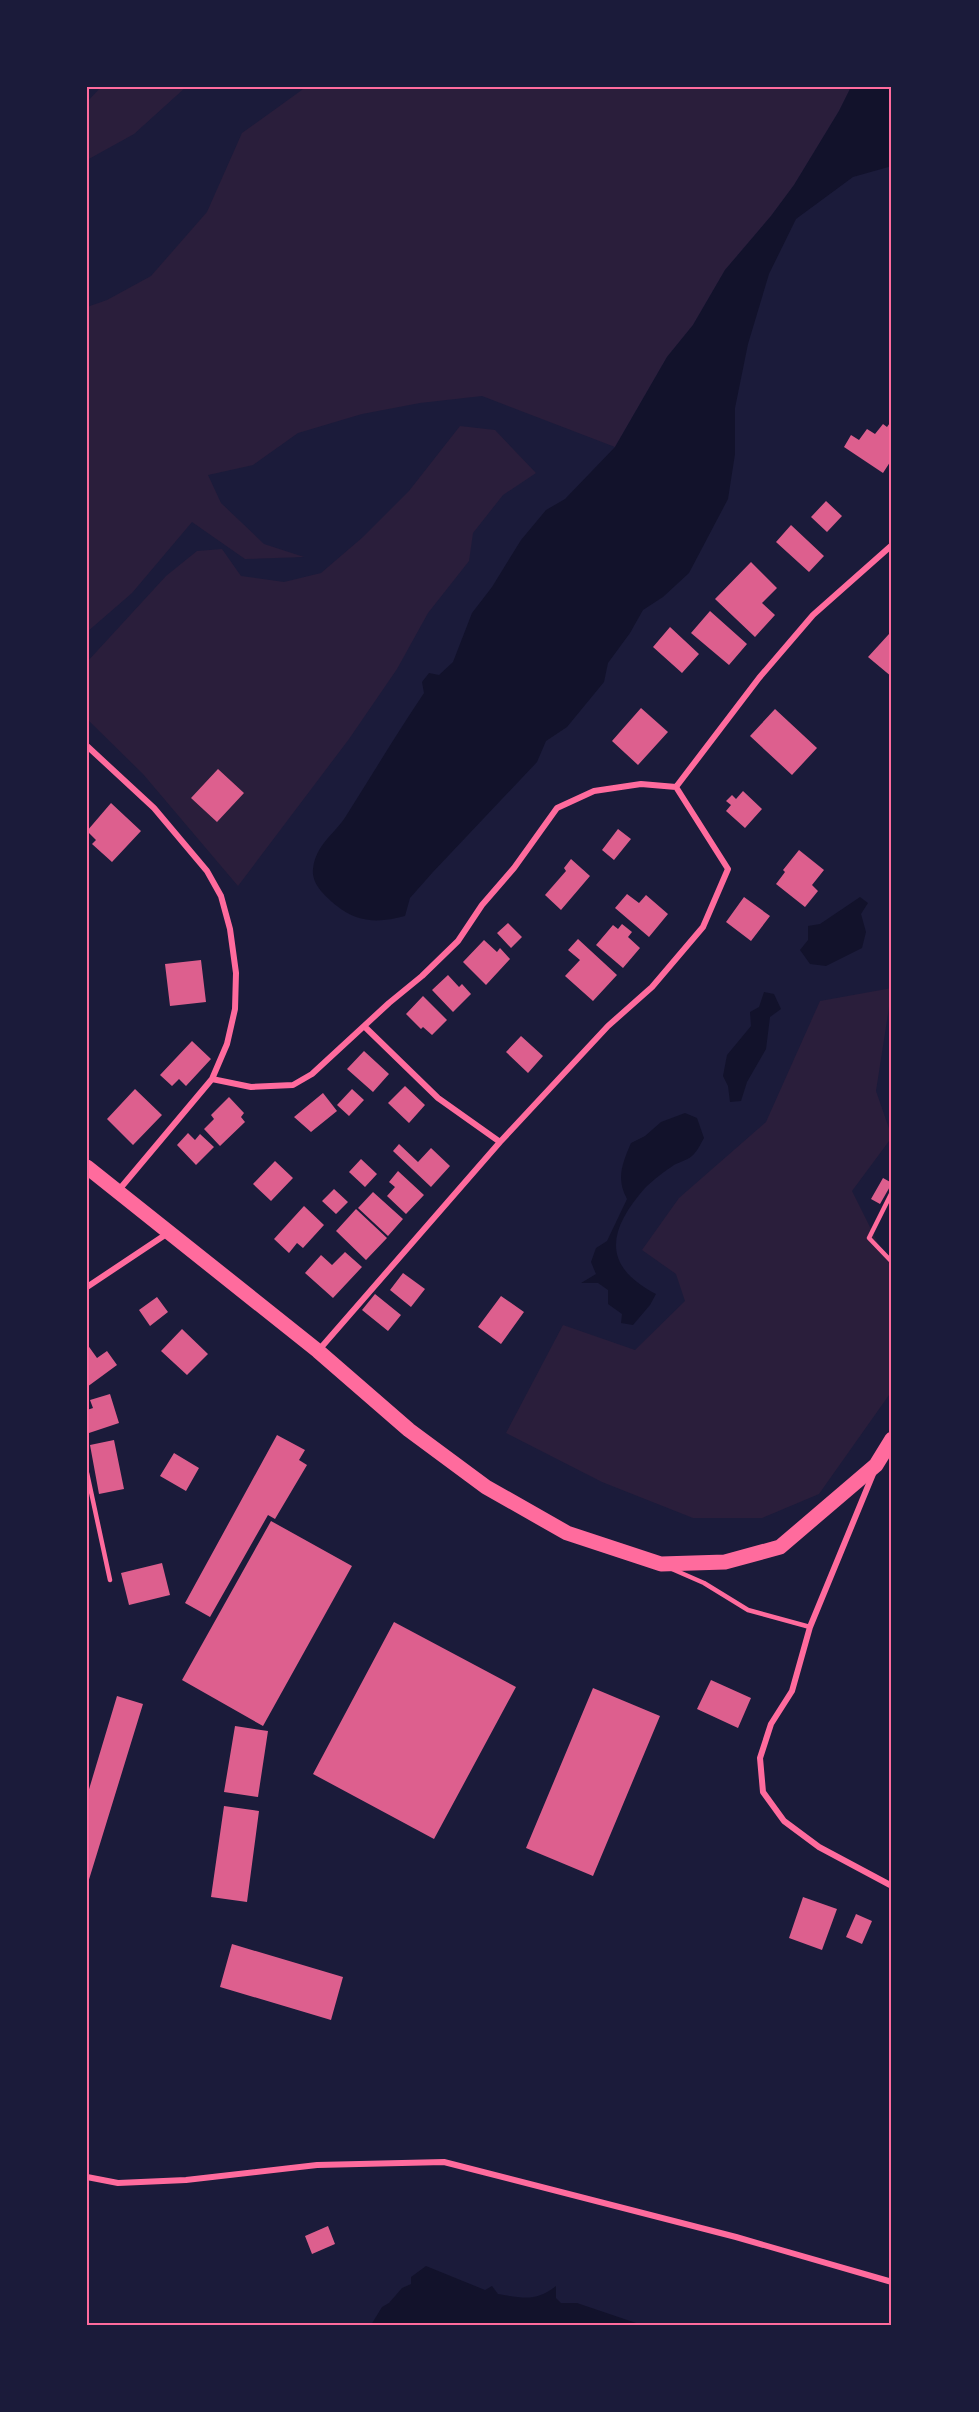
<svg xmlns="http://www.w3.org/2000/svg" width="979" height="2412" viewBox="0 0 979 2412" font-family="Manrope,sans-serif">
<style>
.green{fill:#2a1e3b}
.water{fill:#12122b}
.building{fill:#dd5f8e}
.lines{fill:none;stroke-linecap:round;stroke-linejoin:round}
.service{stroke:#ff6b9d;stroke-width:4.5}
.minor{stroke:#ff6b9d;stroke-width:6}
.primary{stroke:#ff6b9d;stroke-width:15}
.neatline{fill:none;stroke:#ff6b9d;stroke-width:2}
</style>
<rect width="100%" height="100%" fill="#1b1b3a"/>
<path class="green" d="M101,87H186L134,134L87,160V102Z
M306,87H851L839,111L794,185L771,216L725,270L693,325L667,357L615,447L482,396L420,403L362,414L298,433L253,465L208,475L221,503L264,544L304,557L245,559L192,522L132,593L87,632V307L107,300L151,276L207,212L242,133Z
M460,426L495,430L536,473L503,495L473,533L469,561L428,613L397,669L349,739L238,886L143,774L87,719V662L166,576L197,551L222,549L241,576L284,582L321,573L363,537L409,491Z
M892,988L876,1091L892,1137L852,1191L880,1247L892,1260V1360L889,1395L819,1494L762,1518H693L602,1482L506,1433L563,1325L635,1350L685,1301L676,1274L642,1250L679,1198L766,1122L820,1001Z"/>
<path class="water" d="M851,87H892V166L853,177L796,219L769,274L748,344L735,408V454L728,499L689,573L663,597L643,610L630,633L608,663L604,682L567,727L546,741L537,762L433,872L410,898L405,916C380,923 357,923 337,906C326,897 311,884 313,869C316,844 334,835 346,816C372,775 397,733 424,693L422,682L429,673L439,675L453,662L472,613L492,587L521,540L546,510L565,499L615,447L667,357L693,325L725,270L771,216L794,185L839,111Z
M860,897L868,903L861,914L866,932L862,948L826,966L810,964L800,950L808,940V926L820,924Z
M764,992L774,994L781,1009L770,1017L766,1049L747,1082L741,1101L730,1102L728,1086L723,1076L727,1055L751,1026L750,1012L759,1007Z
M685,1113L697,1118L704,1138C701,1143 698,1150 694,1154C690,1159 680,1162 674,1165C665,1171 653,1180 645,1188C609,1229 600,1265 656,1294L650,1305L633,1325L621,1323L622,1314L608,1304V1290L598,1283H581L596,1274L591,1262L596,1248L607,1241L627,1199C616,1179 622,1164 631,1143L645,1136L661,1122Z
M426,2266L485,2290L492,2286L498,2294C523,2298 536,2302 556,2286V2298L561,2303H577L642,2325H371L382,2307L389,2303L402,2288L411,2284V2277Z"/>
<path class="building" d="M892,420V459L883,473L844,447L851,435L859,440L867,429L875,434L883,424L887,427Z
M826,501L842,516L827,532L811,517Z
M791,525L824,556L809,572L776,542Z
M751,562L777,588L762,603L775,615L755,637L715,599Z
M710,611L747,644L729,665L691,633Z
M670,627L699,654L682,673L653,647Z
M889,634L892,636V677L868,657Z
M641,708L668,732L638,765L612,741Z
M775,709L817,748L792,775L750,736Z
M218,769L244,793L217,822L191,798Z
M743,791L762,809L745,828L726,811L731,805L726,801L732,795L736,799Z
M111,803L141,831L112,862L92,844L96,840L87,831Z
M618,829L631,839L614,860L602,850Z
M799,850L824,870L812,885L818,891L805,907L776,884L785,872L783,870Z
M571,859L590,876L561,910L545,895L566,871L564,868Z
M627,894L639,903L646,895L668,914L649,937L615,908Z
M744,897L770,916L751,941L726,922Z
M508,923L522,937L511,948L497,933Z
M622,924L632,932L628,937L640,948L623,968L596,945L613,925L618,929Z
M578,939L617,975L593,1001L565,976L580,960L568,950Z
M484,940L497,952L500,948L510,959L486,985L463,962Z
M201,960L206,1002L170,1006L165,964Z
M448,975L459,987L462,984L471,994L453,1012L432,990Z
M423,996L447,1020L432,1035L423,1027L421,1029L406,1014Z
M521,1036L543,1056L528,1073L506,1052Z
M192,1041L211,1059L186,1086L179,1079L172,1086L160,1075Z
M364,1051L389,1074L373,1092L347,1069Z
M405,1086L425,1105L409,1123L388,1103Z
M135,1089L162,1115L133,1145L107,1119Z
M352,1089L364,1100L349,1116L337,1105Z
M323,1093L337,1111L311,1132L294,1117Z
M229,1097L244,1113L241,1117L245,1122L220,1146L204,1129L214,1119L211,1115Z
M188,1133L195,1140L200,1134L214,1147L196,1165L177,1145Z
M399,1144L418,1162L431,1148L450,1166L431,1187L393,1151Z
M361,1159L377,1174L365,1187L349,1172Z
M275,1161L293,1178L271,1201L253,1184Z
M398,1171L424,1195L406,1214L387,1196L395,1187L389,1182Z
M883,1178L892,1183L880,1204L871,1199Z
M334,1189L348,1202L336,1214L322,1201Z
M373,1192L403,1219L388,1236L358,1208Z
M304,1206L324,1225L303,1248L297,1243L289,1253L274,1239Z
M356,1209L387,1238L366,1260L336,1231Z
M345,1252L362,1267L333,1298L305,1273L321,1255L332,1265Z
M403,1273L425,1289L411,1307L390,1290Z
M375,1294L401,1315L388,1331L362,1310Z
M501,1296L524,1312L501,1344L478,1327Z
M157,1297L168,1312L150,1326L139,1310Z
M182,1329L208,1354L187,1375L161,1351Z
M87,1344L97,1358L107,1351L117,1365L87,1387Z
M110,1394L119,1423L89,1433L87,1410L93,1408L90,1400Z
M277,1435L305,1450L299,1460L307,1465L275,1519L268,1515L210,1617L185,1603Z
M114,1440L124,1489L99,1494L90,1445Z
M174,1453L199,1468L186,1491L160,1476Z
M271,1521L352,1566L263,1726L182,1680Z
M162,1563L170,1595L129,1605L121,1573Z
M394,1622L516,1687L434,1839L313,1774Z
M711,1680L751,1698L738,1728L697,1709Z
M593,1688L660,1716L593,1876L526,1848Z
M117,1696L143,1704L87,1886V1796Z
M235,1726L268,1731L258,1797L224,1792Z
M224,1806L259,1811L247,1902L211,1897Z
M803,1897L837,1909L822,1950L789,1938Z
M856,1914L872,1921L862,1944L846,1937Z
M232,1944L343,1977L331,2020L220,1987Z
M328,2226L335,2244L312,2254L305,2236Z"/>
<g class="lines">
<path class="service" d="M892,1192L869,1238L892,1262
M87,1473L110,1580
M672,1569L704,1583L748,1610L810,1627"/>
<path class="minor" d="M87,746L154,808L207,871L221,896L230,929L236,973L235,1009L227,1044L212,1079
M676,787L759,678L813,615L892,545
M365,1027L438,1098L500,1142
M118,1191L212,1079L251,1087L293,1085L312,1074L389,1003L422,976L458,941L482,905L514,868L557,808L594,791L641,784L676,787
M87,1287L168,1233
M318,1351L500,1142L608,1026L652,987L703,927L728,869L676,787
M873,1474L810,1627L792,1691L771,1724L760,1758L763,1792L784,1821L819,1847L892,1886
M87,2177L118,2183L186,2180L317,2165L444,2162L736,2237L892,2282"/>
<path class="primary" d="M87,1167L318,1351L409,1430L486,1487L567,1533L661,1564L725,1562L780,1547L876,1465L892,1439"/>
</g>
<rect width="979" height="2412" fill="none" stroke="#1b1b3a" stroke-width="177"/>
<rect x="88" y="88" width="802" height="2236" class="neatline"/>
</svg>
